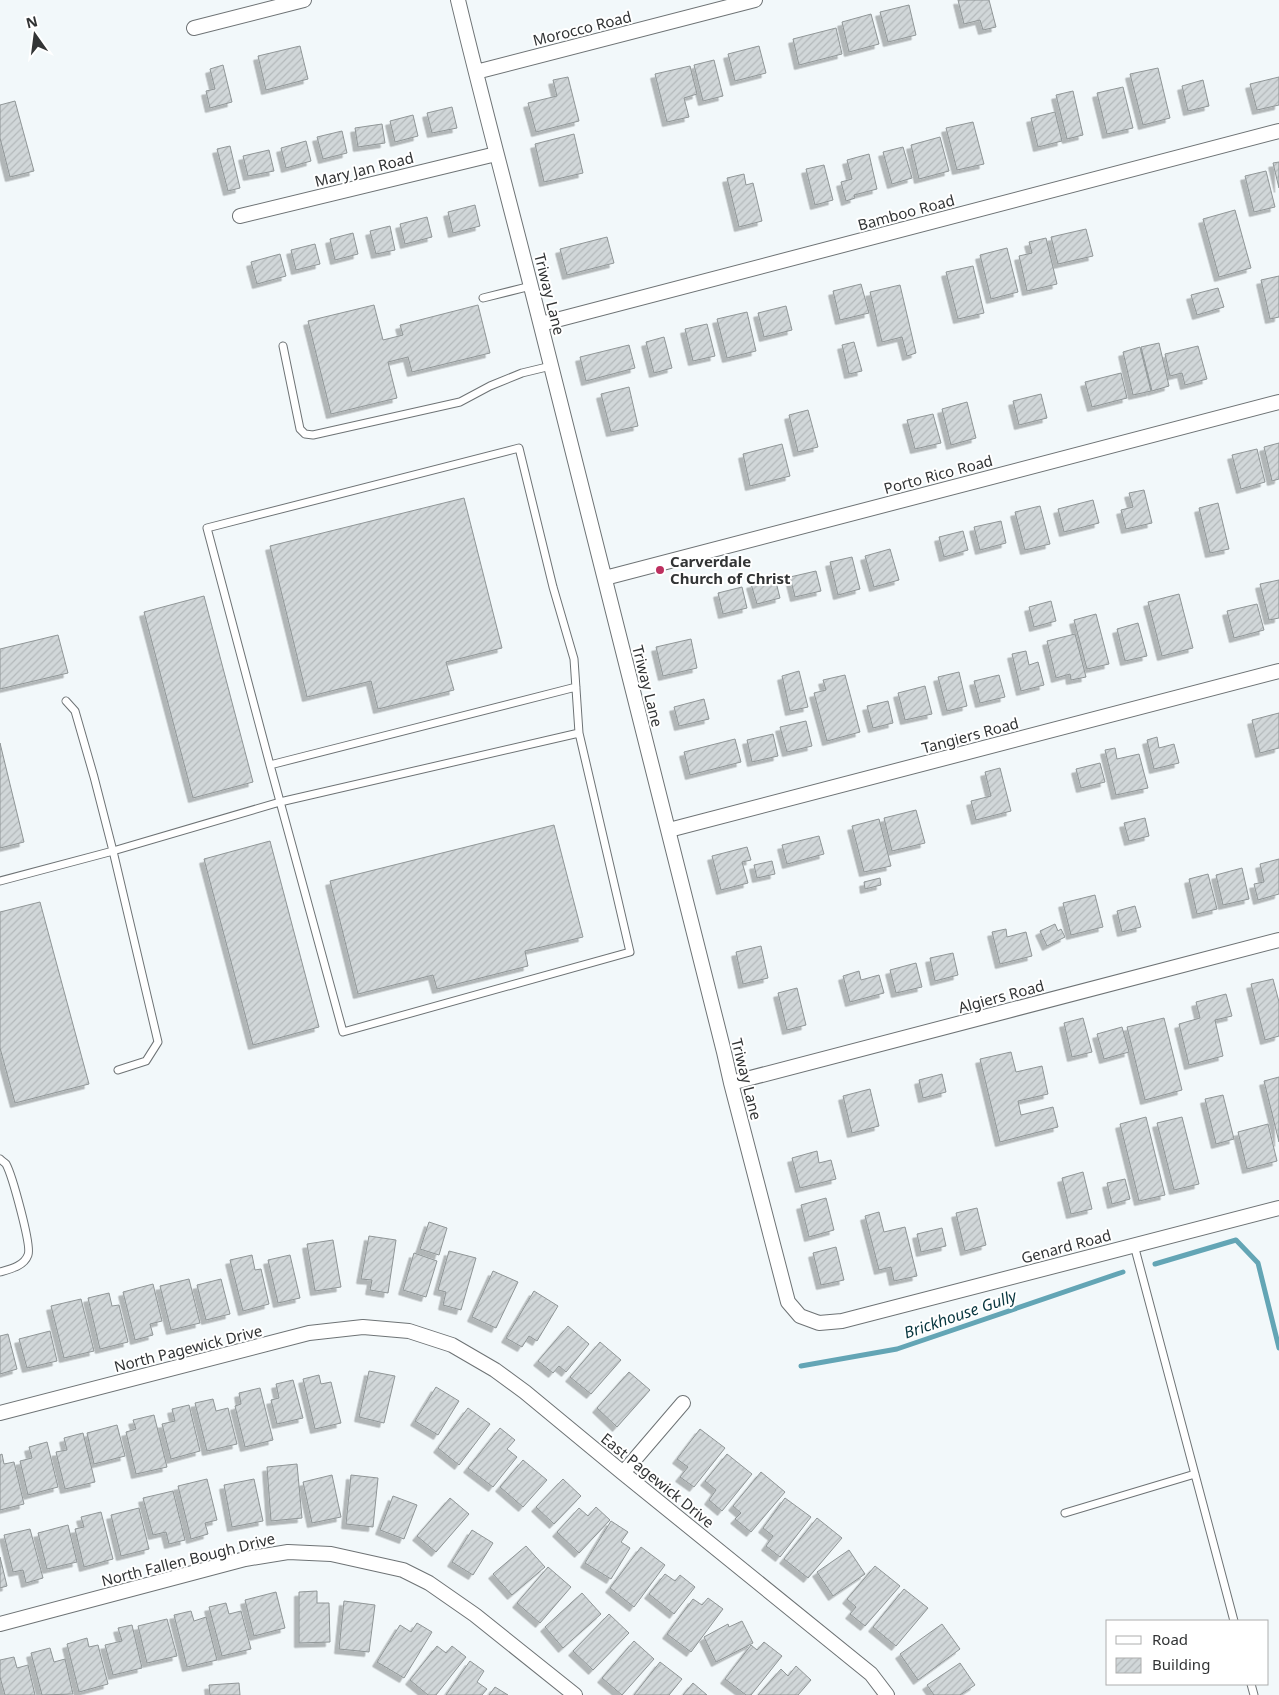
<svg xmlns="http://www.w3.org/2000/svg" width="1279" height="1695" viewBox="0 0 1279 1695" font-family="'Noto Sans',sans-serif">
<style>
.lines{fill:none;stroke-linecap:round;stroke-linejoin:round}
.stream{stroke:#63a5b5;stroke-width:5}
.building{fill:url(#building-hatch);stroke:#909697;filter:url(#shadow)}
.service-casing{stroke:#6e7375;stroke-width:9}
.minor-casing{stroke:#6e7375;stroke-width:16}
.service{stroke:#fff;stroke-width:7}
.minor{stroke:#fff;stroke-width:14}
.poi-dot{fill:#bd2f5f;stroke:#fff;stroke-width:2}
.labels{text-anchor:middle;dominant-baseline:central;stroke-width:4;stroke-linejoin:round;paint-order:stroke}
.street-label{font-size:15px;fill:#323435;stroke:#fff}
.poi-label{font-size:15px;font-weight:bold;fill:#323435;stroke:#fff;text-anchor:start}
.water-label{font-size:16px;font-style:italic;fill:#08363f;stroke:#fff}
</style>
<defs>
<pattern id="building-hatch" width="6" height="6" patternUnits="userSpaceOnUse" patternTransform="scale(1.25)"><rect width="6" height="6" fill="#d1d7d9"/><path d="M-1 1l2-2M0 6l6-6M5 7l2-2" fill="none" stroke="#b4b9bb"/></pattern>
<filter id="shadow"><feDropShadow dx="-4.5" dy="4.5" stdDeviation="0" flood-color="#0004"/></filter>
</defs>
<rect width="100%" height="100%" fill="#f2f8fa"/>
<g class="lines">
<path class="stream" d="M1155,1264L1236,1240L1258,1263L1279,1348
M801,1366L897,1349L1123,1272"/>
</g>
<path class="building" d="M958,0H989L996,27L983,30L980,20L964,24Z
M909,5L916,35L888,42L880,12Z
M871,14L879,44L849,52L842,22Z
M836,28L842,54L799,65L793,39Z
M300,46L308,79L266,90L258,56Z
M759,46L766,73L735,81L728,54Z
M714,60L723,96L703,101L694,65Z
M223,65L232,102L210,108L206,91L215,89L210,69Z
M690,66L697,94L684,98L689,117L667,122L655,74Z
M1158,68L1170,118L1143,125L1130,74Z
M568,77L579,121L536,132L528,103L557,96L553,80Z
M1279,77V105L1257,110L1250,84Z
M1203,80L1209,106L1188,111L1182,86Z
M1123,87L1133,128L1107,134L1097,93Z
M1073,91L1083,135L1067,139L1056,95Z
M15,101L34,171L10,177L0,138V105Z
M452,107L457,128L432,133L427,113Z
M1055,112L1062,141L1038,147L1031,118Z
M413,115L418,136L395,142L390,121Z
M973,122L984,164L957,170L946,128Z
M382,124L385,143L358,147L355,128Z
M342,131L347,153L323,159L317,137Z
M574,134L583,173L544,182L535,144Z
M940,137L949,171L919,179L911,145Z
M306,141L311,161L286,168L281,148Z
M230,146L240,188L228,191L217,149Z
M903,147L912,178L892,184L883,152Z
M269,150L274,171L248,176L243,156Z
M869,154L877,189L854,195L855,198L846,201L841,182L852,179L847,160Z
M1279,162V188L1273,163Z
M824,165L833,200L815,205L806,169Z
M1266,171L1275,207L1254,212L1245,176Z
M744,174L746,185L753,183L762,221L739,227L727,178Z
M475,205L480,226L453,233L448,212Z
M1235,210L1251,268L1219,277L1203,219Z
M427,217L432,237L405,244L400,224Z
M390,226L395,250L376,254L370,231Z
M1086,229L1093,256L1058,264L1051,237Z
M353,233L358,254L335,260L330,239Z
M607,237L614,263L567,275L560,249Z
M1046,238L1057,284L1027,291L1019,256L1032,253L1029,242Z
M315,244L320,264L296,270L291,250Z
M1007,248L1018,292L991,299L980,255Z
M280,254L286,276L257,284L251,262Z
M973,266L984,313L958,319L946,272Z
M1279,276V317L1270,319L1261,280Z
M861,284L869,313L840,320L833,291Z
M900,285L916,353L907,356L902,337L882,342L870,292Z
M1218,288L1224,307L1197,315L1191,295Z
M374,305L383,340L403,335L400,325L478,305L490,353L412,372L408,357L388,362L397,398L331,414L308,321Z
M786,306L792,330L764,337L758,313Z
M747,312L756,351L727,358L717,319Z
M707,324L715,356L693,361L685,329Z
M664,337L672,368L654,373L646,342Z
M854,342L862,371L849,374L842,345Z
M1159,343L1169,386L1152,391L1141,347Z
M629,345L635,368L586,381L580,357Z
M1198,346L1207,379L1185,385L1182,373L1170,376L1165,354Z
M1140,347L1151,391L1133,395L1123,352Z
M1121,373L1127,398L1092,407L1085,382Z
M629,387L638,426L611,432L601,394Z
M1041,394L1047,418L1019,425L1013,401Z
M967,402L976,438L951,445L942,409Z
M808,410L818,447L798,452L789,415Z
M933,414L941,443L915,449L907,420Z
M1279,443V479L1272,481L1264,447Z
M782,444L790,476L750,486L743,454Z
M1257,449L1265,482L1241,489L1232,455Z
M1144,490L1152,523L1126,529L1121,510L1133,507L1129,493Z
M464,498L502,648L446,662L454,690L378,709L371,681L307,697L270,546Z
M1093,500L1099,523L1064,532L1058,509Z
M1218,503L1229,549L1210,553L1199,508Z
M1040,506L1050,544L1025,550L1015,512Z
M1001,521L1006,543L980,550L974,527Z
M963,531L968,550L944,557L939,537Z
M890,549L899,580L874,587L865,556Z
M852,557L860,589L838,595L830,562Z
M816,571L821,591L795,597L790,577Z
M775,578L780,598L757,604L751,584Z
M1279,580V618L1269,620L1260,584Z
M742,587L747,608L723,614L718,593Z
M1179,594L1193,648L1162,656L1148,602Z
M204,596L253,782L193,798L144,612Z
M1051,601L1056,621L1034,627L1029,607Z
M1257,604L1264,630L1234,638L1227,611Z
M1096,614L1109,664L1087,669L1074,620Z
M1138,623L1147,656L1125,661L1117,629Z
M1075,634L1086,677L1071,680L1070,674L1056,678L1047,641Z
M58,635L68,673L0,689V649Z
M691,639L697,668L663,676L656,647Z
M1026,651L1029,665L1038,662L1044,685L1021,691L1012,654Z
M799,671L808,707L790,711L782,676Z
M959,672L967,706L947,711L938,677Z
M845,675L860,732L827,741L814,693L826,690L823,680Z
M999,675L1005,697L980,703L974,681Z
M925,686L932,714L905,720L898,693Z
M704,699L709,719L679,726L674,707Z
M888,701L893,723L873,728L867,706Z
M1279,713V748L1260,753L1252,720Z
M806,721L812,746L787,752L780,727Z
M773,734L778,756L752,762L747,740Z
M1157,737L1159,748L1174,744L1179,763L1154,769L1147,740Z
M735,739L741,762L690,775L684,752Z
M0,743L24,842L0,848Z
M1115,748L1117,759L1139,754L1148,788L1116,795L1105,750Z
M1100,763L1105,782L1081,788L1076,769Z
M1000,768L1011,811L976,820L971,801L991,796L985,772Z
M916,810L925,843L892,851L884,818Z
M1145,818L1149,836L1129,841L1124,823Z
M879,819L891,866L864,872L852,826Z
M554,825L583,937L525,951L528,966L437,989L433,975L358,994L330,881Z
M819,836L824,854L787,864L782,845Z
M270,841L319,1027L253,1045L204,859Z
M747,847L751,860L742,862L748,883L721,890L712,856Z
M1279,859V894L1258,900L1254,884L1264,882L1260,864Z
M772,861L775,874L757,878L754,865Z
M1242,868L1249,899L1223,905L1216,875Z
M1208,874L1217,909L1197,914L1189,879Z
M880,878L881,885L865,889L864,882Z
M1095,895L1103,927L1071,935L1063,903Z
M40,902L89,1084L15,1103L0,1048V912Z
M1135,906L1141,927L1122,932L1117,911Z
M1055,924L1058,931L1061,929L1065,937L1047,946L1040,931Z
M1006,929L1007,937L1026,932L1032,956L1000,964L992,932Z
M761,946L768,978L743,984L736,952Z
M953,953L958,975L935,981L930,958Z
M916,963L922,987L896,993L890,970Z
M859,971L861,980L879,975L884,993L850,1002L843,976Z
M1273,979L1279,1002V1036L1265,1040L1251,984Z
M797,988L806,1025L787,1030L778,993Z
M1226,994L1232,1016L1215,1020L1223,1056L1189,1065L1179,1024L1200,1018L1196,1002Z
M1083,1018L1092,1052L1072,1057L1064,1023Z
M1164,1018L1182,1090L1145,1100L1127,1027Z
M1122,1027L1129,1052L1104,1059L1097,1034Z
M1011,1052L1016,1072L1042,1066L1048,1094L1018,1101L1021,1115L1053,1107L1058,1127L1000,1142L980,1059Z
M942,1074L946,1092L923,1098L919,1080Z
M1279,1077V1142L1264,1081Z
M870,1089L879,1126L852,1133L843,1096Z
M1223,1095L1234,1139L1216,1144L1205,1099Z
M1146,1117L1165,1195L1139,1201L1120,1124Z
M1182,1117L1199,1184L1174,1190L1157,1123Z
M1268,1124L1277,1161L1247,1169L1238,1132Z
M817,1151L819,1163L831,1160L836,1179L800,1188L792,1158Z
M1083,1172L1092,1209L1071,1214L1062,1178Z
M1125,1179L1130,1199L1112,1204L1107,1183Z
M826,1198L834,1230L809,1237L801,1205Z
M977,1208L986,1245L965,1251L956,1213Z
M879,1212L884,1232L905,1227L917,1276L894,1281L891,1267L879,1270L865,1216Z
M429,1222L447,1228L439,1255L420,1249Z
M942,1228L946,1246L921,1252L917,1234Z
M369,1236L396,1240L388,1293L370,1290L372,1280L361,1279Z
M333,1240L341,1287L315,1291L307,1244Z
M836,1247L844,1280L821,1285L813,1253Z
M449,1251L476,1258L461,1310L443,1305L446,1292L438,1290Z
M414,1253L437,1261L426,1297L403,1290Z
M252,1255L255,1270L261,1269L269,1304L243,1311L230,1260Z
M290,1255L300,1298L278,1303L268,1260Z
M493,1271L518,1282L496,1328L472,1317Z
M189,1279L200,1323L171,1330L160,1286Z
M221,1279L230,1314L206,1320L197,1285Z
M153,1284L162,1321L150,1324L153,1335L135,1340L123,1292Z
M534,1291L558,1306L537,1341L529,1336L522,1347L506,1338Z
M109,1293L112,1306L119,1305L128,1342L100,1349L88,1298Z
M81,1299L94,1351L64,1358L51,1306Z
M568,1326L589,1344L566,1372L559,1366L553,1373L538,1361Z
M50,1331L57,1361L27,1368L19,1339Z
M8,1334L17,1369L0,1374V1336Z
M600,1342L621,1360L591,1394L570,1377Z
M369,1371L395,1376L384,1423L359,1417Z
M629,1372L650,1390L617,1427L597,1408Z
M319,1375L321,1384L331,1382L341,1423L315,1429L303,1379Z
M293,1380L303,1418L277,1424L271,1400L279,1398L276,1384Z
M436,1387L459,1401L438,1435L415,1421Z
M260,1388L273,1440L245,1447L235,1406L241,1404L239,1393Z
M213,1399L216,1411L228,1408L237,1444L207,1451L195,1403Z
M189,1405L200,1451L171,1459L162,1424L175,1421L172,1409Z
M468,1408L490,1424L459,1465L438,1448Z
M154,1415L167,1467L136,1474L126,1432L136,1429L133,1420Z
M117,1425L125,1456L94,1464L87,1433Z
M500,1428L515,1440L507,1449L517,1457L493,1487L468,1468Z
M700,1429L725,1448L694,1487L680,1477L688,1467L677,1459Z
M83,1433L95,1482L65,1489L56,1452L67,1450L64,1438Z
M47,1442L58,1487L28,1495L20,1461L32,1458L29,1447Z
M2,1454L4,1464L14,1462L24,1504L0,1510V1455Z
M727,1454L752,1474L722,1511L709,1500L716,1490L705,1481Z
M523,1460L547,1480L523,1507L500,1487Z
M297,1464L302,1518L271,1521L267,1467Z
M761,1472L785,1492L751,1532L735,1519L741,1513L733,1506Z
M332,1475L341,1517L312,1523L303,1482Z
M351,1475L378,1478L373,1527L346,1524Z
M207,1479L217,1520L205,1523L208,1534L191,1539L178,1486Z
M254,1479L263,1521L232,1527L224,1485Z
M563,1479L581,1496L554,1524L536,1507Z
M173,1491L185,1540L169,1544L166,1532L153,1535L143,1498Z
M393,1496L417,1505L404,1539L380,1530Z
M450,1498L469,1514L436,1552L417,1536Z
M785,1498L811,1517L780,1557L766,1546L773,1536L763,1528Z
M596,1507L610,1520L579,1553L557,1532L579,1508L588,1516Z
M139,1508L149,1549L121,1556L111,1515Z
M101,1512L113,1559L84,1567L75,1529L84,1527L81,1517Z
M817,1518L842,1538L808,1578L784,1559Z
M611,1521L628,1532L621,1542L630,1548L611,1579L585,1563Z
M68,1525L77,1562L47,1569L38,1533Z
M30,1529L43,1578L26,1583L23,1570L13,1572L4,1535Z
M472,1530L493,1543L473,1575L452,1562Z
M526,1546L545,1567L512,1595L493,1574Z
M641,1547L665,1565L634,1607L610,1588Z
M849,1550L865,1574L833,1596L817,1572Z
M0,1557L7,1586L0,1588Z
M875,1566L900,1586L865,1626L850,1614L856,1607L847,1599Z
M548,1567L571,1587L540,1623L517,1603Z
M665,1574L675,1581L680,1575L695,1587L674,1614L649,1594Z
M904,1589L928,1608L896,1646L873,1627Z
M317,1591V1603H329L330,1642L299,1643V1592Z
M276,1592L285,1628L254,1636L245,1600Z
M582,1593L601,1614L563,1648L545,1627Z
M708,1598L723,1609L691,1652L667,1634L693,1599L702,1605Z
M344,1601L375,1605L369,1652L339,1649Z
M226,1603L229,1614L241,1611L251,1649L222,1656L209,1607Z
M191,1611L194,1621L206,1617L217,1660L187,1667L174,1615Z
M609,1614L629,1633L593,1670L573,1651Z
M167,1619L177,1656L147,1663L138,1626Z
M742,1621L753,1643L716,1662L704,1637L728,1624L729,1627Z
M417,1623L432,1632L404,1678L377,1662L400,1625L411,1632Z
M942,1624L960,1649L918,1680L900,1654Z
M132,1625L142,1668L113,1675L105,1645L122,1641L118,1628Z
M87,1638L89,1647L98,1645L108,1684L79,1692L67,1644Z
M634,1641L654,1659L622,1695L602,1678Z
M764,1642L782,1656L751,1695H746L725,1679L751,1645L757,1650Z
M437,1646L446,1653L452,1646L466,1657L436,1695H428L410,1680Z
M50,1648L54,1662L65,1659L73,1694L42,1695L31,1653Z
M14,1657L17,1668L28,1665L35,1695H5L0,1677V1660Z
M470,1661L484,1671L477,1682L487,1689L482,1695H446Z
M660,1662L682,1679L669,1695H634Z
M960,1663L975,1685L960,1695H934L927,1685Z
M796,1666L811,1680L798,1695H758L781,1669L788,1676Z
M239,1683L240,1695H210L209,1685Z
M693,1683L707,1695H683Z
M495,1687L508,1695H489Z"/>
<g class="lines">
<g class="service-casing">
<path id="service" d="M483,298L531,286
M283,346L300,429L305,434L313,435L460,402L490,386L522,373L551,366
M519,448L553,587L574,659L579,733L630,952L343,1032L270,765L207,528Z
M66,701L75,711L94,777L113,851L158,1042L146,1061L118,1070
M270,765L576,687
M0,881L113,851L280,802L579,733
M0,1159C2,1161 4,1162 6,1164C12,1175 32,1246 28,1255C24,1266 11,1269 0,1272
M1134,1245L1234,1621
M1065,1513L1195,1474
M1251,1684L1254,1695"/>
</g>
<g class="minor-casing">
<path id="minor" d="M458,0C484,108 513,215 540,322C602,566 663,809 724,1052L731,1083L788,1302L800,1316L819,1323L842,1321L1279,1208
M194,28L304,0
M476,72L755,0
M240,216L496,154
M541,324L1279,131
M605,578L1279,402
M669,830L1279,671
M731,1083L1279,940
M0,1413L309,1333L363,1327L409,1331L452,1345L495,1370L525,1392L623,1473L871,1674L887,1695
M623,1473L683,1403
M0,1624L245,1559L288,1552L331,1554L403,1570L429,1583L475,1615L575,1695"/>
</g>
<use href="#service" class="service"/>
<use href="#minor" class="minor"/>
</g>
<circle class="poi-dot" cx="660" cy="570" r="5"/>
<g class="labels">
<g class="street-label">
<text transform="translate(582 28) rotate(-14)">Morocco Road</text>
<text transform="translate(364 169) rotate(-14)">Mary Jan Road</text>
<text transform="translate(906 212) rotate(-15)">Bamboo Road</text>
<text transform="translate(550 294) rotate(76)">Triway Lane</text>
<text transform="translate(938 474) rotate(-15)">Porto Rico Road</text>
<text transform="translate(648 686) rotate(76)">Triway Lane</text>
<text transform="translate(970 735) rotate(-15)">Tangiers Road</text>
<text transform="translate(1001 996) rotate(-15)">Algiers Road</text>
<text transform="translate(747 1079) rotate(76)">Triway Lane</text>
<text transform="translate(1066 1246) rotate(-15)">Genard Road</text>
<text transform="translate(188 1348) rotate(-14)">North Pagewick Drive</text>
<text transform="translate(658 1480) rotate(39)">East Pagewick Drive</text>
<text transform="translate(188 1559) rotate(-14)">North Fallen Bough Drive</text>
</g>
<g class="poi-label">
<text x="670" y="561">Carverdale<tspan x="670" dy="17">Church of Christ</tspan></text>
</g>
<g class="water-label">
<text transform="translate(960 1314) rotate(-19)">Brickhouse Gully</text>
</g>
</g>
<rect x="1106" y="1620" width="162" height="65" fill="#ffffff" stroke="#adaeae"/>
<rect x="1116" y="1636" width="25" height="8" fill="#ffffff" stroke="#adaeae"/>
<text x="1152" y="1645" font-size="15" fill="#323435">Road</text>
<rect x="1116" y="1658" width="25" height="15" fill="url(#building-hatch)" stroke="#adaeae"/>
<text x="1152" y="1670" font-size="15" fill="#323435">Building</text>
<g transform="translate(35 35) rotate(346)" stroke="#ffffff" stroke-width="4" paint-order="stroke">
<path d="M0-4L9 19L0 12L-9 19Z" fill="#323435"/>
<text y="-8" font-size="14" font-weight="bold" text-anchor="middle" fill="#323435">N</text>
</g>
</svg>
